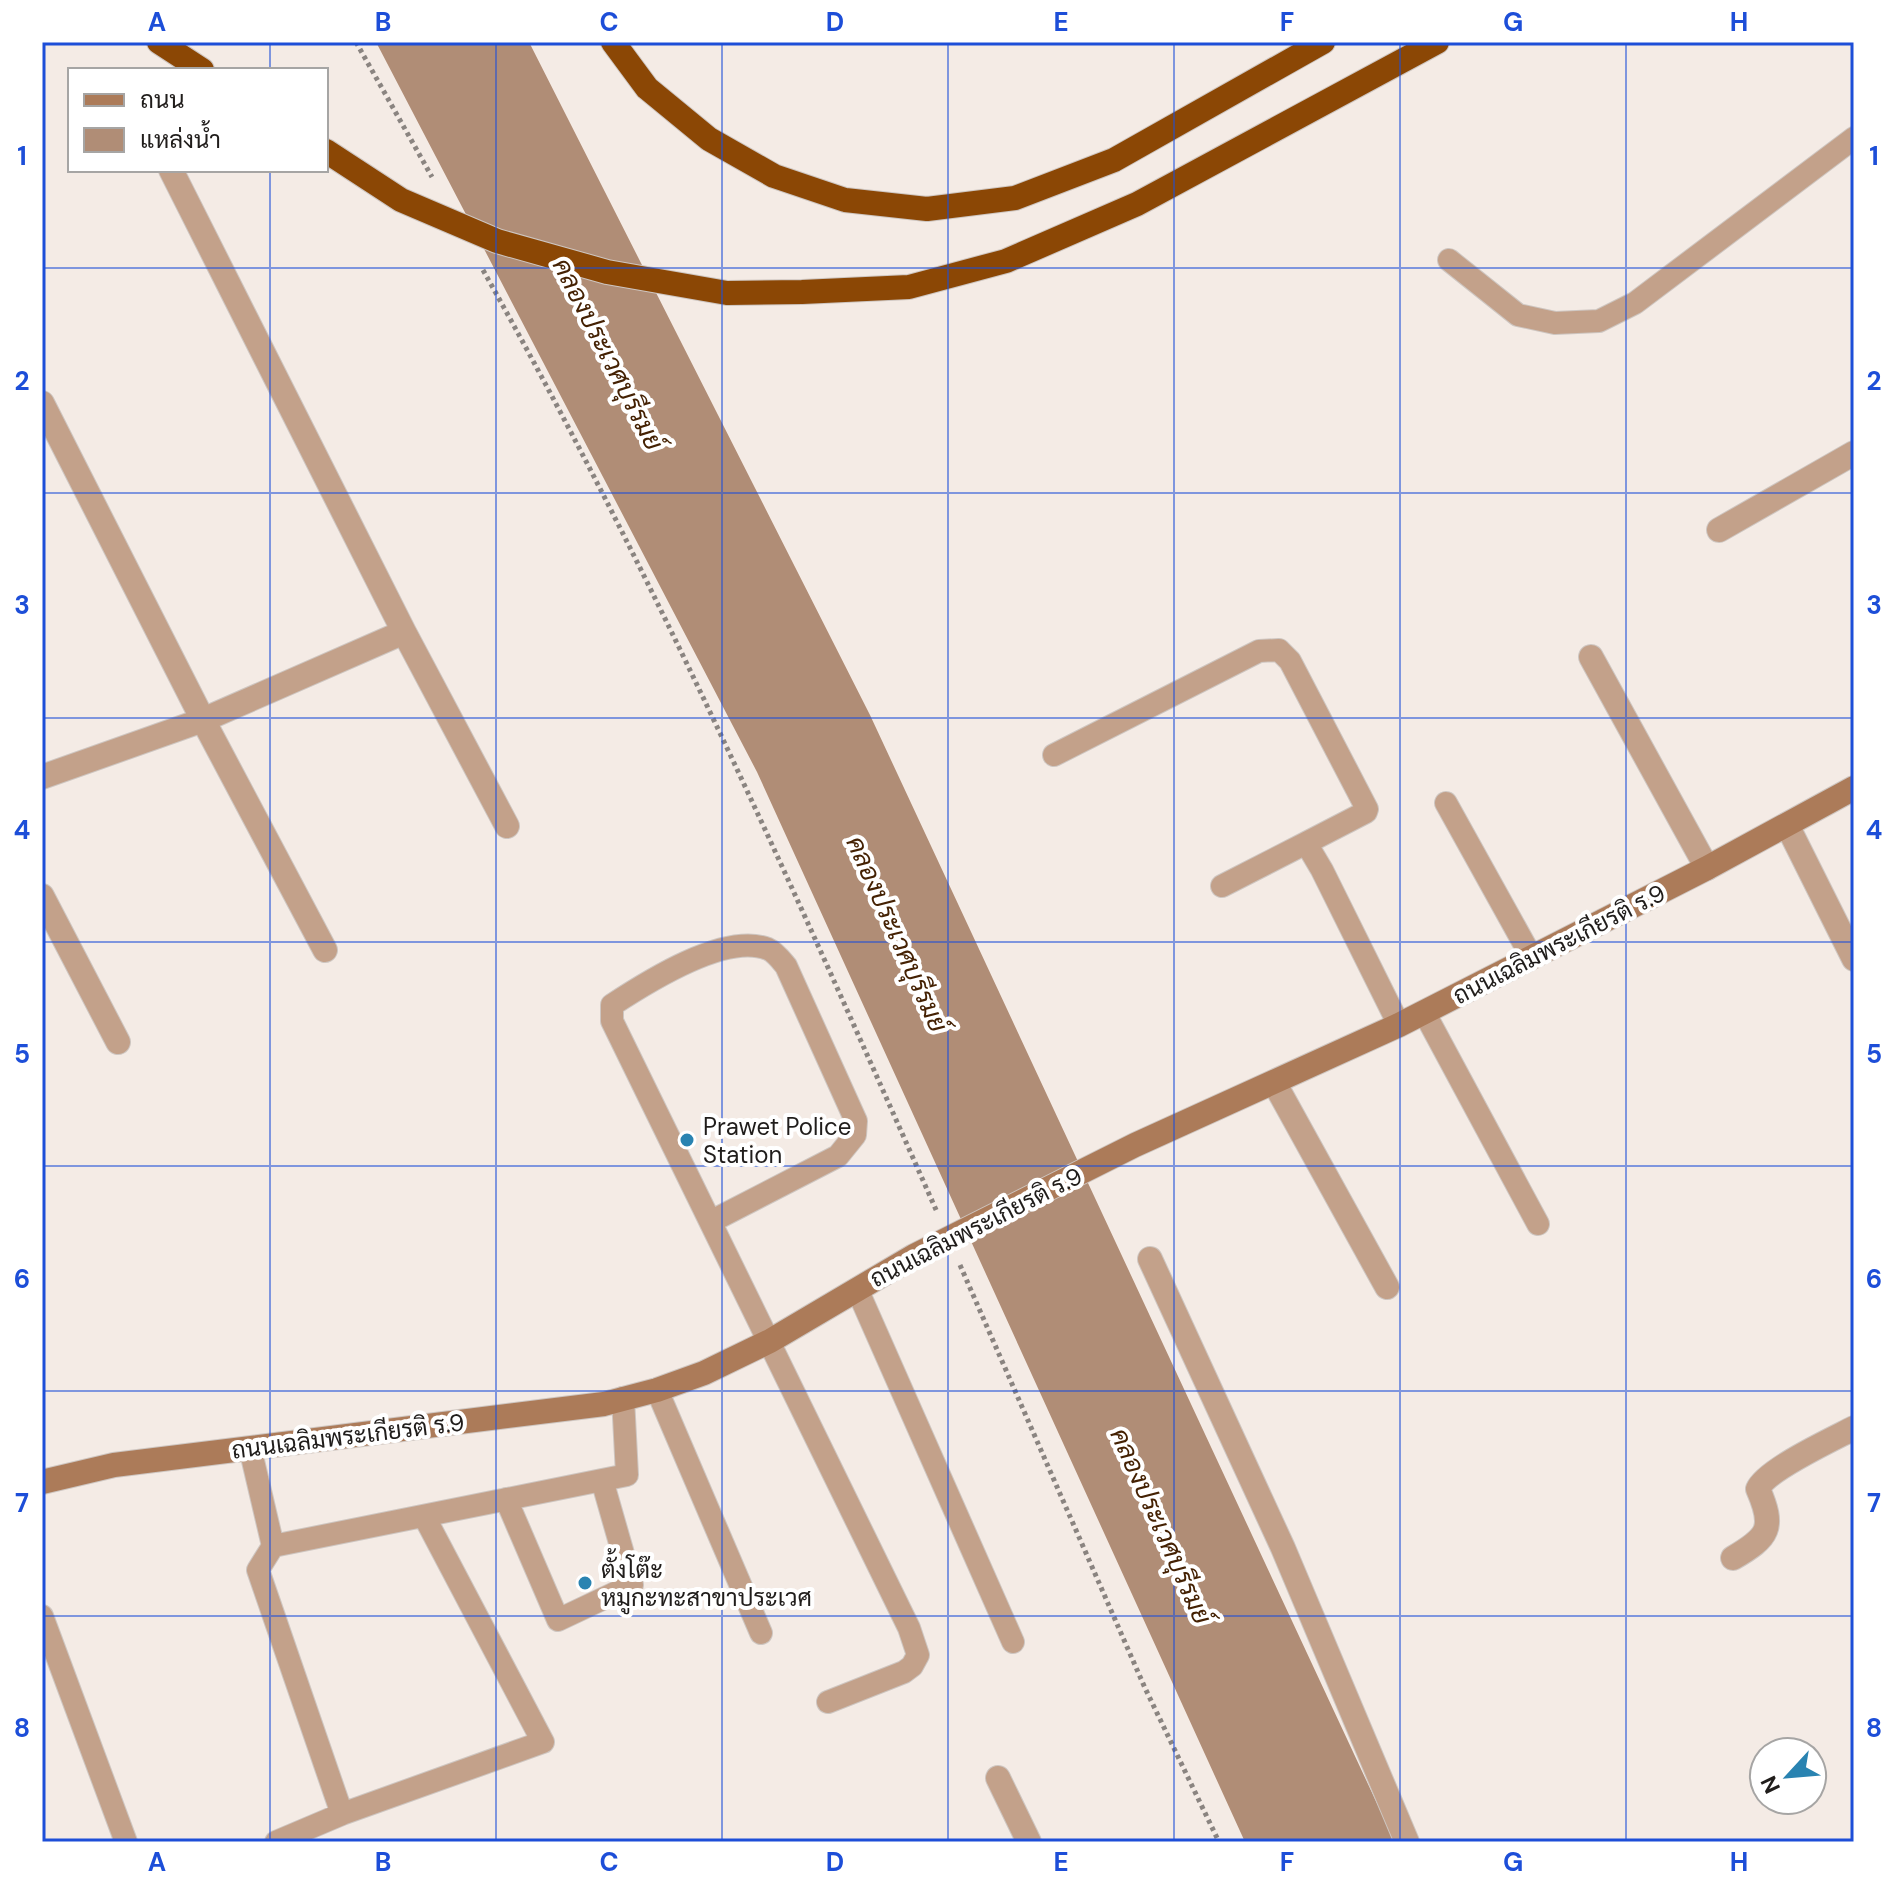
<svg xmlns="http://www.w3.org/2000/svg" width="1896" height="1884" viewBox="0 0 1896 1884" font-family="'DM Sans',Sarabun,sans-serif">
<style>
.water{fill:#b08d76}
.lines{fill:none;stroke-linecap:round;stroke-linejoin:round}
.lane-casing{stroke:#cec6c1;stroke-width:24}
.street-casing{stroke:#cec6c1;stroke-width:26}
.secondary-casing{stroke:#cec6c1;stroke-width:26}
.highway-casing{stroke:#cec6c1;stroke-width:26}
.path{stroke:#8a8480;stroke-width:5;stroke-dasharray:4 4;stroke-linecap:butt}
.lane{stroke:#c3a18a;stroke-width:22}
.street{stroke:#c3a18a;stroke-width:24}
.secondary{stroke:#ac7b59;stroke-width:24}
.highway{stroke:#8b4705;stroke-width:24}
.grid{fill:none;stroke:#1d4ed8;stroke-width:2;stroke-opacity:0.55}
.poi-dot{fill:#2983b1;stroke:#fff;stroke-width:3}
.labels{text-anchor:middle;dominant-baseline:central;stroke-width:8;stroke-linejoin:round;paint-order:stroke}
.street-label{font-size:24px;fill:#201d1b;stroke:#fff}
.poi-label{font-size:24px;fill:#201d1b;stroke:#fff;text-anchor:start}
.water-label{font-size:26px;font-style:italic;fill:#442103;stroke:#fff}
.neatline{fill:none;stroke:#1d4ed8;stroke-width:3}
.grid-label{font-size:26px;text-anchor:middle;font-weight:bold;fill:#1d4ed8}
</style>
<rect width="100%" height="100%" fill="#f4ebe5"/>
<path class="water" d="M376,42H529L870,715L1395,1842H1245L757,772Z"/>
<g class="lines">
<g class="lane-casing">
<path id="lane" d="M1449,260L1518,315L1555,323L1599,321L1635,303L1854,138
M1054,755L1259,651L1279,650L1290,661L1367,809L1366,812L1306,843
M1446,803L1532,958
M1222,886L1306,843L1322,870L1399,1025
M1424,1012L1538,1224
M712,1221L838,1156L855,1135L856,1121L786,966C781,960 775,952 768,949C725,932 647,982 612,1005V1021L909,1628L918,1655L912,1666L904,1672L828,1702
M857,1289L1013,1642
M657,1390L761,1633
M250,1448L273,1546L627,1475L623,1398
M506,1499L558,1620L632,1585L602,1480
M273,1546L258,1570L342,1814L276,1842
M42,1616L126,1842
M342,1814L543,1742L424,1516"/>
</g>
<g class="street-casing">
<path id="street" d="M171,170L404,632L507,826
M42,403L203,720L325,950
M1719,530L1854,453
M1591,657L1707,868
M42,777L203,720L404,632
M1787,825L1854,959
M42,896L118,1042
M1275,1084L1387,1287
M1150,1259L1283,1548L1407,1842
M1733,1558C1769,1537 1775,1528 1758,1489C1766,1470 1833,1439 1854,1428
M998,1778L1029,1842"/>
</g>
<g class="secondary-casing">
<path id="secondary" d="M42,1482L114,1465L604,1404L657,1390L704,1373L770,1341L914,1256L1135,1145L1399,1025L1707,868L1854,788"/>
</g>
<g class="highway-casing">
<path id="highway" d="M159,42L202,70
M613,42L647,88L709,139L774,176L845,200L927,209L1015,198L1114,160L1323,42
M326,151L401,200L497,241L607,272L727,293L802,292L909,287L1006,261L1137,204L1437,42"/>
</g>
<path class="path" d="M356,42L432,177
M483,270C654,574 796,894 937,1212
M960,1265L1145,1688L1219,1842"/>
<use href="#lane" class="lane"/>
<use href="#street" class="street"/>
<use href="#secondary" class="secondary"/>
<use href="#highway" class="highway"/>
</g>
<path class="grid" d="M270,42V70M496,42V1842M722,42V1842M948,42V1842M1174,42V1842M1400,42V1842M1626,42V1842M270,170V1842M42,268H1854M42,493H1854M42,718H1854M42,942H1854M42,1166H1854M42,1391H1854M42,1616H1854"/>
<g class="poi-dot">
<circle cx="687" cy="1140" r="8"/>
<circle cx="585" cy="1583" r="8"/>
</g>
<g class="labels">
<g class="street-label">
<text transform="translate(1559 944) rotate(-27)">ถนนเฉลิมพระเกียรติ ร.9</text>
<text transform="translate(976 1227) rotate(-27)">ถนนเฉลิมพระเกียรติ ร.9</text>
<text transform="translate(348 1436) rotate(-7)">ถนนเฉลิมพระเกียรติ ร.9</text>
</g>
<g class="poi-label">
<text x="703" y="1126">Prawet Police<tspan x="703" dy="28">Station</tspan></text>
<text x="601" y="1569">ตั้งโต๊ะ<tspan x="601" dy="28">หมูกะทะสาขาประเวศ</tspan></text>
</g>
<g class="water-label">
<text transform="translate(608 354) rotate(63)">คลองประเวศบุรีรมย์</text>
<text transform="translate(897 934) rotate(66)">คลองประเวศบุรีรมย์</text>
<text transform="translate(1161 1526) rotate(66)">คลองประเวศบุรีรมย์</text>
</g>
</g>
<rect width="1896" height="1884" fill="none" stroke="#ffffff" stroke-width="88"/>
<rect x="68" y="68" width="260" height="104" fill="#ffffff" stroke="#a6a5a4" stroke-width="2"/>
<rect x="84" y="94" width="40" height="12" fill="#ac7b59" stroke="#a6a5a4" stroke-width="2"/>
<text x="140" y="108" font-size="24" fill="#201d1b">ถนน</text>
<rect x="84" y="128" width="40" height="24" fill="#b08d76" stroke="#a6a5a4" stroke-width="2"/>
<text x="140" y="148" font-size="24" fill="#201d1b">แหล่งน้ำ</text>
<g transform="translate(1788 1776) rotate(244)"><circle r="38" fill="#ffffff" stroke="#a6a5a4" stroke-width="2"/>
<path d="M0-6L14 30L0 20L-14 30Z" fill="#2983b1"/>
<text y="-12" font-size="22" font-weight="bold" text-anchor="middle" fill="#201d1b">N</text>
</g>
<rect x="44" y="44" width="1808" height="1796" class="neatline"/>
<g class="grid-label">
<text x="157" y="31">A</text>
<text x="383" y="31">B</text>
<text x="609" y="31">C</text>
<text x="835" y="31">D</text>
<text x="1061" y="31">E</text>
<text x="1287" y="31">F</text>
<text x="1513" y="31">G</text>
<text x="1739" y="31">H</text>
<text x="22" y="165">1</text>
<text x="1874" y="165">1</text>
<text x="22" y="390">2</text>
<text x="1874" y="390">2</text>
<text x="22" y="614">3</text>
<text x="1874" y="614">3</text>
<text x="22" y="839">4</text>
<text x="1874" y="839">4</text>
<text x="22" y="1063">5</text>
<text x="1874" y="1063">5</text>
<text x="22" y="1288">6</text>
<text x="1874" y="1288">6</text>
<text x="22" y="1512">7</text>
<text x="1874" y="1512">7</text>
<text x="22" y="1737">8</text>
<text x="1874" y="1737">8</text>
<text x="157" y="1871">A</text>
<text x="383" y="1871">B</text>
<text x="609" y="1871">C</text>
<text x="835" y="1871">D</text>
<text x="1061" y="1871">E</text>
<text x="1287" y="1871">F</text>
<text x="1513" y="1871">G</text>
<text x="1739" y="1871">H</text>
</g>
</svg>
